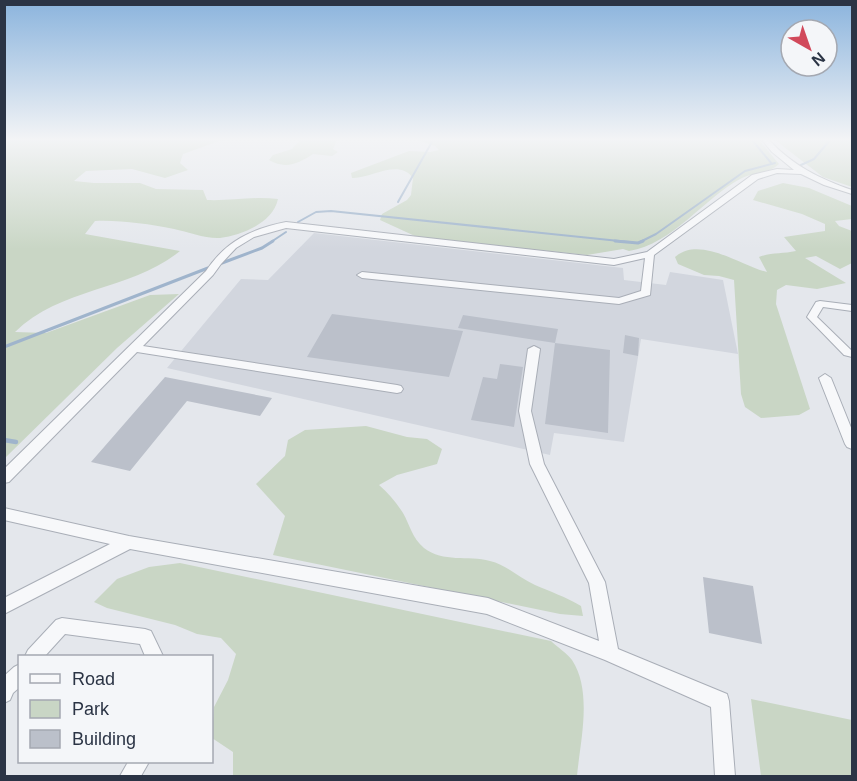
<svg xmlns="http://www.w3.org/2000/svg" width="857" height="781" viewBox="0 0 857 781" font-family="Arial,sans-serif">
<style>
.built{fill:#d2d6de}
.green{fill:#c9d6c5}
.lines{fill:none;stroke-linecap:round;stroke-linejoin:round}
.stream-far2{stroke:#9fb4cc;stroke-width:2}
.stream-far1{stroke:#9fb4cc;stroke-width:3}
.stream{stroke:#9fb4cc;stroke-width:4.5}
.building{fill:#bbc0ca}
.minor-casing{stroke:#a9aeb7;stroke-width:2}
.minor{fill:#f7f8fa;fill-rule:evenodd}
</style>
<rect width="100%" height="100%" fill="#e4e7ec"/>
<path class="built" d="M314,233L623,268L624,280L666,285L670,272L723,280L738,354L641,339L624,442L554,433L550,455L167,368L241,279L268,280Z"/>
<path class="green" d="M5,140H230L219,141L183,154L180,163L188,170L165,178L132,169L86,171L74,181L94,183H140L156,189L203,190L207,200C231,201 254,196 278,199C273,223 242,235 220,238C206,239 188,232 174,229C148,224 121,220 95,221L85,234L180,251C133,290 61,287 15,332L46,333L150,295L179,294L117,348L5,458Z
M300,140H337L333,149L338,152L332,156L313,154C299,163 286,170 269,160L273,155L292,149Z
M417,140H759L779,164C769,174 752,172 740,179C703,199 673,244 629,251L623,249L587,255L417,237L380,220L382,214L407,200L411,195L413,178C398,158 371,179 352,178L351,173L409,151L430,152L439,150L435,146Z
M775,140H852V187L823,177Z
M783,183L809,188L852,206V219L835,221L839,226L852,231V263L840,269L816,256L805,258L846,283L817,289L786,285L777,290L776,304L810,409L799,415L761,418L745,407L741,394L734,280L719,276L704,275L678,264L675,257C700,235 741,266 767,272L759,257C772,252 783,254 796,251L784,237L825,231V224L802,214L753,200L758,191Z
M366,426L407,437L427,439L442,449L437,464L397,475L379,485C388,493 396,502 403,513C410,525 412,538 424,548C443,563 468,555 490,561C507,565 519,578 535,585C551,592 564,596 581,606L583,616L560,614L273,555L285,516L256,484L285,456L288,440L305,430Z
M180,563L551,641C557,647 567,653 572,660C593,692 580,742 577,776H233V752L212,738L214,707L228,680L236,654L221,638L197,634L175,625L107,608L94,602L117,579L149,567Z
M751,699L852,720V776H761Z"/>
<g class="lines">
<path class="stream-far2" d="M752,140L772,164
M801,165L814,159L830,140
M398,202L433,140
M298,222L316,212L331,211L629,242
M271,242L286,232
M640,242L656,234L745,171L775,163"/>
<path class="stream-far1" d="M615,241L638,243L643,241
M222,263L262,248L273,241
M4,347L208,268"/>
<path class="stream" d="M4,440L16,442"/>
</g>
<path class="building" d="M332,314L463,331L449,377L307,357Z
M463,315L558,329L555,343L610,350L608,433L545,424L555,343L458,328Z
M625,335L639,338L638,356L623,353Z
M500,364L523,367L514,427L471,420L483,377L497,379Z
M165,377L272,398L260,416L187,401L130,471L91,462Z
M703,577L753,586L762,644L709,633Z"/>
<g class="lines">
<g class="minor-casing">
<path id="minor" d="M762,140H769C792,165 820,179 852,190V194L824,185L801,174L777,173L758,179L654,255L650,295L619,304L362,278L357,275L362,272L619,298L641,291L645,258L614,265L286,228L254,237L236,248L221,264L213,275L143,346L397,385L401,386L403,389L401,392L397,393L137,352L9,482L4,483V469L206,271C226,241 251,229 286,222L614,259L647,252L752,175L777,169L794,170L772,152Z
M820,301L852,305V311L823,307L817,317L852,351V357L844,355L807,317L816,302Z
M534,346L540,349L531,411L544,464L605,582L618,649L727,694L729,701L735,776H715L711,707L605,660L487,614L130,549L4,614V598L110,544L4,520V508L129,536L488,598L599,641L589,583L530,464L519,411L528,349Z
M825,374L831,378L852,430V449L847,447L845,444L819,378Z
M62,618L145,629L151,631L163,656H145L140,644L65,634L45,656H25L28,650L56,620Z
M20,664V687L13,693L10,700L4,703V676L14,667Z
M128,762H149L141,776H120Z"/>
</g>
<use href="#minor" class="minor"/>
</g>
<linearGradient id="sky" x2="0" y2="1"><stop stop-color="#8bb4dd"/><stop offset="0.56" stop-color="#f3f4f6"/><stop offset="1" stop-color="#f3f4f6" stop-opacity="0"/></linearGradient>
<rect width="857" height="249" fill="url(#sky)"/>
<rect width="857" height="781" fill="none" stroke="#2b3445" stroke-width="12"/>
<rect x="18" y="655" width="195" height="108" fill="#f4f6f9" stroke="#a4a8b1" stroke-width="1.5"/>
<rect x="30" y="674" width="30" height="9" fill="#f7f8fa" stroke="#a4a8b1" stroke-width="1.5"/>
<text x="72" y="685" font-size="18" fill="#2b3445">Road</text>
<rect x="30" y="700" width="30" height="18" fill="#c9d6c5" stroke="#a4a8b1" stroke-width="1.5"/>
<text x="72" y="715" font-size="18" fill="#2b3445">Park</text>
<rect x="30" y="730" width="30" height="18" fill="#bbc0ca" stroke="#a4a8b1" stroke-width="1.5"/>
<text x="72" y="745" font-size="18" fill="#2b3445">Building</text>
<g transform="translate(809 48) rotate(140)"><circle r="28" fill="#f4f6f9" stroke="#a4a8b1" stroke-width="1.5"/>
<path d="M0-4.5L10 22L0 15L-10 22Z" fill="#d1495b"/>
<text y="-9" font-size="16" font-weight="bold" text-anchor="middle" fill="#2b3445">N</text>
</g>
</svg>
